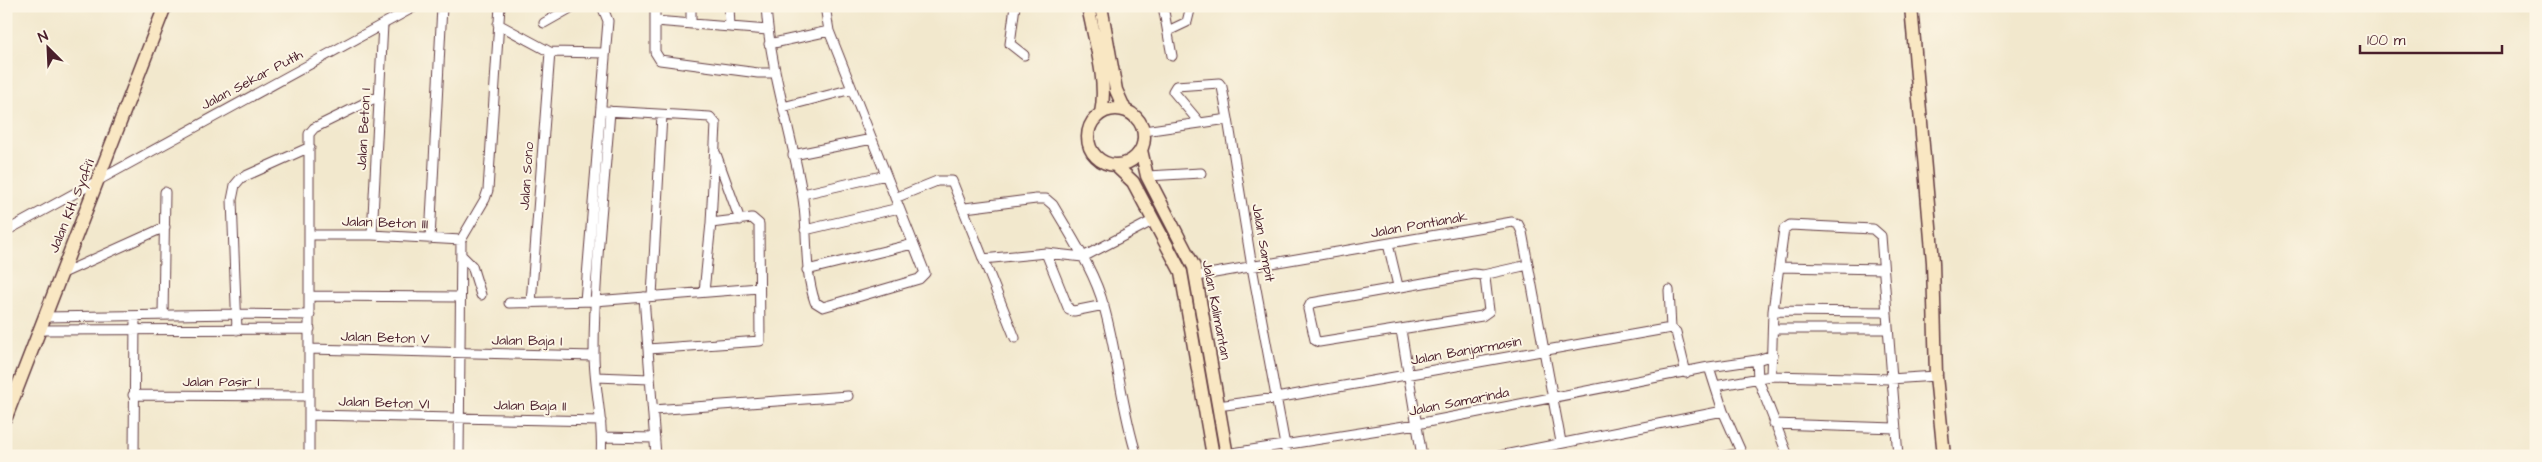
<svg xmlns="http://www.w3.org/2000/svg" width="2542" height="462" viewBox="0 0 2542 462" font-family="'Architects Daughter',sans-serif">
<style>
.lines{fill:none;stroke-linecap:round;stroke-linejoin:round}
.street-casing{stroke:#633d43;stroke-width:11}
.secondary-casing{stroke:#633d43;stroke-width:15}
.street{stroke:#fff;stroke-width:9}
.secondary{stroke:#f9e7c3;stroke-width:12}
.labels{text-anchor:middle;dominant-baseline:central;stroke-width:4;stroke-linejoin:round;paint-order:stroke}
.street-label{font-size:14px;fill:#4a1f2b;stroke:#fcf5e5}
</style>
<rect width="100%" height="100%" fill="#fcf5e5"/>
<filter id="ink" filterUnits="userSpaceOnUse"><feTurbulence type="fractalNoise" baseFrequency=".02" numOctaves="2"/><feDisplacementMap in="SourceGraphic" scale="10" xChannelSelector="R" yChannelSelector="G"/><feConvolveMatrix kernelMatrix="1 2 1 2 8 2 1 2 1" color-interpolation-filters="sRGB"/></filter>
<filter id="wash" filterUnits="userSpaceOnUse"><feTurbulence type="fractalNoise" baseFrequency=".0096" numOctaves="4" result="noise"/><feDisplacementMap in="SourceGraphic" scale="20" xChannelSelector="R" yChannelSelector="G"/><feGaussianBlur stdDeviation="1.12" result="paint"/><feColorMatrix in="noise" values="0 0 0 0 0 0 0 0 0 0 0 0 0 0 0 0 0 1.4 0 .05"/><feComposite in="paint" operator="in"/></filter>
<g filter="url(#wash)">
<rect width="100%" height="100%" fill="#f2e8cd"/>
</g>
<g filter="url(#ink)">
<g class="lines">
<g class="street-casing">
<path id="street" d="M655,6V52L660,60L758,73H774
M691,6V24
M729,6L730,27
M766,6C770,70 791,130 802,193C809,230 803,267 815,302L823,307L919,279L925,273L829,31L825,6
M1015,6L1010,44L1024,55
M1163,6L1172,56
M655,21L768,30
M544,23L574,6
M498,24L550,52L604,53
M1168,31L1187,22L1191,6
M769,44L829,31
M783,107L852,89
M606,111L710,117L716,124L711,223L704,292
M1200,123L1173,91L1176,86L1219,83L1222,87L1228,119
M1144,131L1228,119L1252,267L1287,456
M716,154L740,220
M793,155L872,139
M1147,176L1201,173
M803,194L886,175
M895,198L937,181H952L1015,338
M965,208L1036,199H1046L1053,205C1071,236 1095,272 1104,307C1118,356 1121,407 1137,456
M805,230L899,208
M6,231L416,6
M309,235H372L461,240
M372,235L383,24
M430,239L442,6
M1388,244L1398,286
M1046,253L1069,310L1074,311L1104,305
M461,255L472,266L481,295
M983,259L1046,253L1083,257L1154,220
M1780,267L1883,269
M807,270L913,244
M61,274L165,227
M1474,274L1483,275L1485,278L1489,311L1482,316L1319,342L1315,340L1308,309L1311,303Z
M1483,275L1528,265
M1197,276L1512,222L1518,224L1522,232L1561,442
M1669,290L1671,328
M310,296L460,297
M652,296L662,115
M644,297L656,456
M585,301L608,21L602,6
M509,303L595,301L759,288
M531,303L550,52
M1773,311L1886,312
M163,315L165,192
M45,317L238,314L310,315
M1773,329H1887
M40,330L310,329
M237,330L232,200L235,185L241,178L310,147
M1401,330L1422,456
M309,349L594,356
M648,349L760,341L759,224L752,218L711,223
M1757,360L1758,379L1788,456
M1709,367L1757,360L1773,355
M1771,376L1773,311L1784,229L1790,225L1873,229L1881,236L1898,456
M596,377L650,379
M1715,386L1771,376L1890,379L1936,376
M133,395L309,396
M1218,406L1276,398L1671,328L1676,332L1686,373
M653,410L848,396
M309,415L601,421
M1774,424L1895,428
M602,437L655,438
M1226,454L1417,424L1709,367L1723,411L1743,456
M134,456L135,316
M309,456V134L314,128L379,96
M459,456L461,240L485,199L488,190L500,6
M601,456C604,421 594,388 594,354C594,273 604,192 610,111
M1499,456L1723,411
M1725,456L1741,453"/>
</g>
<g class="secondary-casing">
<path id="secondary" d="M1088,6C1094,40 1108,80 1101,113
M1101,6L1116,90L1125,110
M1911,6L1933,262L1936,376L1944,456
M1088 137a28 28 0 1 1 56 0a28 28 0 1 1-56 0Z
M1141,150L1147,176L1194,267L1227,456
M1115,165L1133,182L1181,272L1213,456
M6,417L165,6"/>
</g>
<use href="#street" class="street"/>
<use href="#secondary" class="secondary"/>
</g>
</g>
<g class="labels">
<g class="street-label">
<text transform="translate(252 80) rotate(-28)">Jalan Sekar Putih</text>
<text transform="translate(364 129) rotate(-87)">Jalan Beton I</text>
<text transform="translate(527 176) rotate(-86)">Jalan Sono</text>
<text transform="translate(72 206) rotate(-68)">Jalan KH. Syafi'i</text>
<text transform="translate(385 223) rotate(2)">Jalan Beton III</text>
<text transform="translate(1419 225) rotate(-10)">Jalan Pontianak</text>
<text transform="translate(1263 243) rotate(80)">Jalan Sampit</text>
<text transform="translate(1216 310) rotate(79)">Jalan Kalimantan</text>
<text transform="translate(385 338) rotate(2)">Jalan Beton V</text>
<text transform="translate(527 341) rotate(1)">Jalan Baja I</text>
<text transform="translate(1466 351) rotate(-10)">Jalan Banjarmasin</text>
<text x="221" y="382">Jalan Pasir I</text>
<text transform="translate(1459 402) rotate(-11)">Jalan Samarinda</text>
<text transform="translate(384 403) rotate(2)">Jalan Beton VI</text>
<text transform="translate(530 406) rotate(1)">Jalan Baja II</text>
</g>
</g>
<rect width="2542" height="462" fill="none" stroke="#fcf5e5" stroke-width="25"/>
<g transform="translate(48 48) rotate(336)" stroke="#fcf5e5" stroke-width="4" paint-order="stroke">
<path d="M0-4L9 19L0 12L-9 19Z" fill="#4a1f2b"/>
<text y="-8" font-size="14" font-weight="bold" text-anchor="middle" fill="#4a1f2b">N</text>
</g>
<path d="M2360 45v8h142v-8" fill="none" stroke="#4a1f2b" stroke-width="2.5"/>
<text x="2367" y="45" font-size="15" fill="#4a1f2b" stroke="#fcf5e5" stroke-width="4" paint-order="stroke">100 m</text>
</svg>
